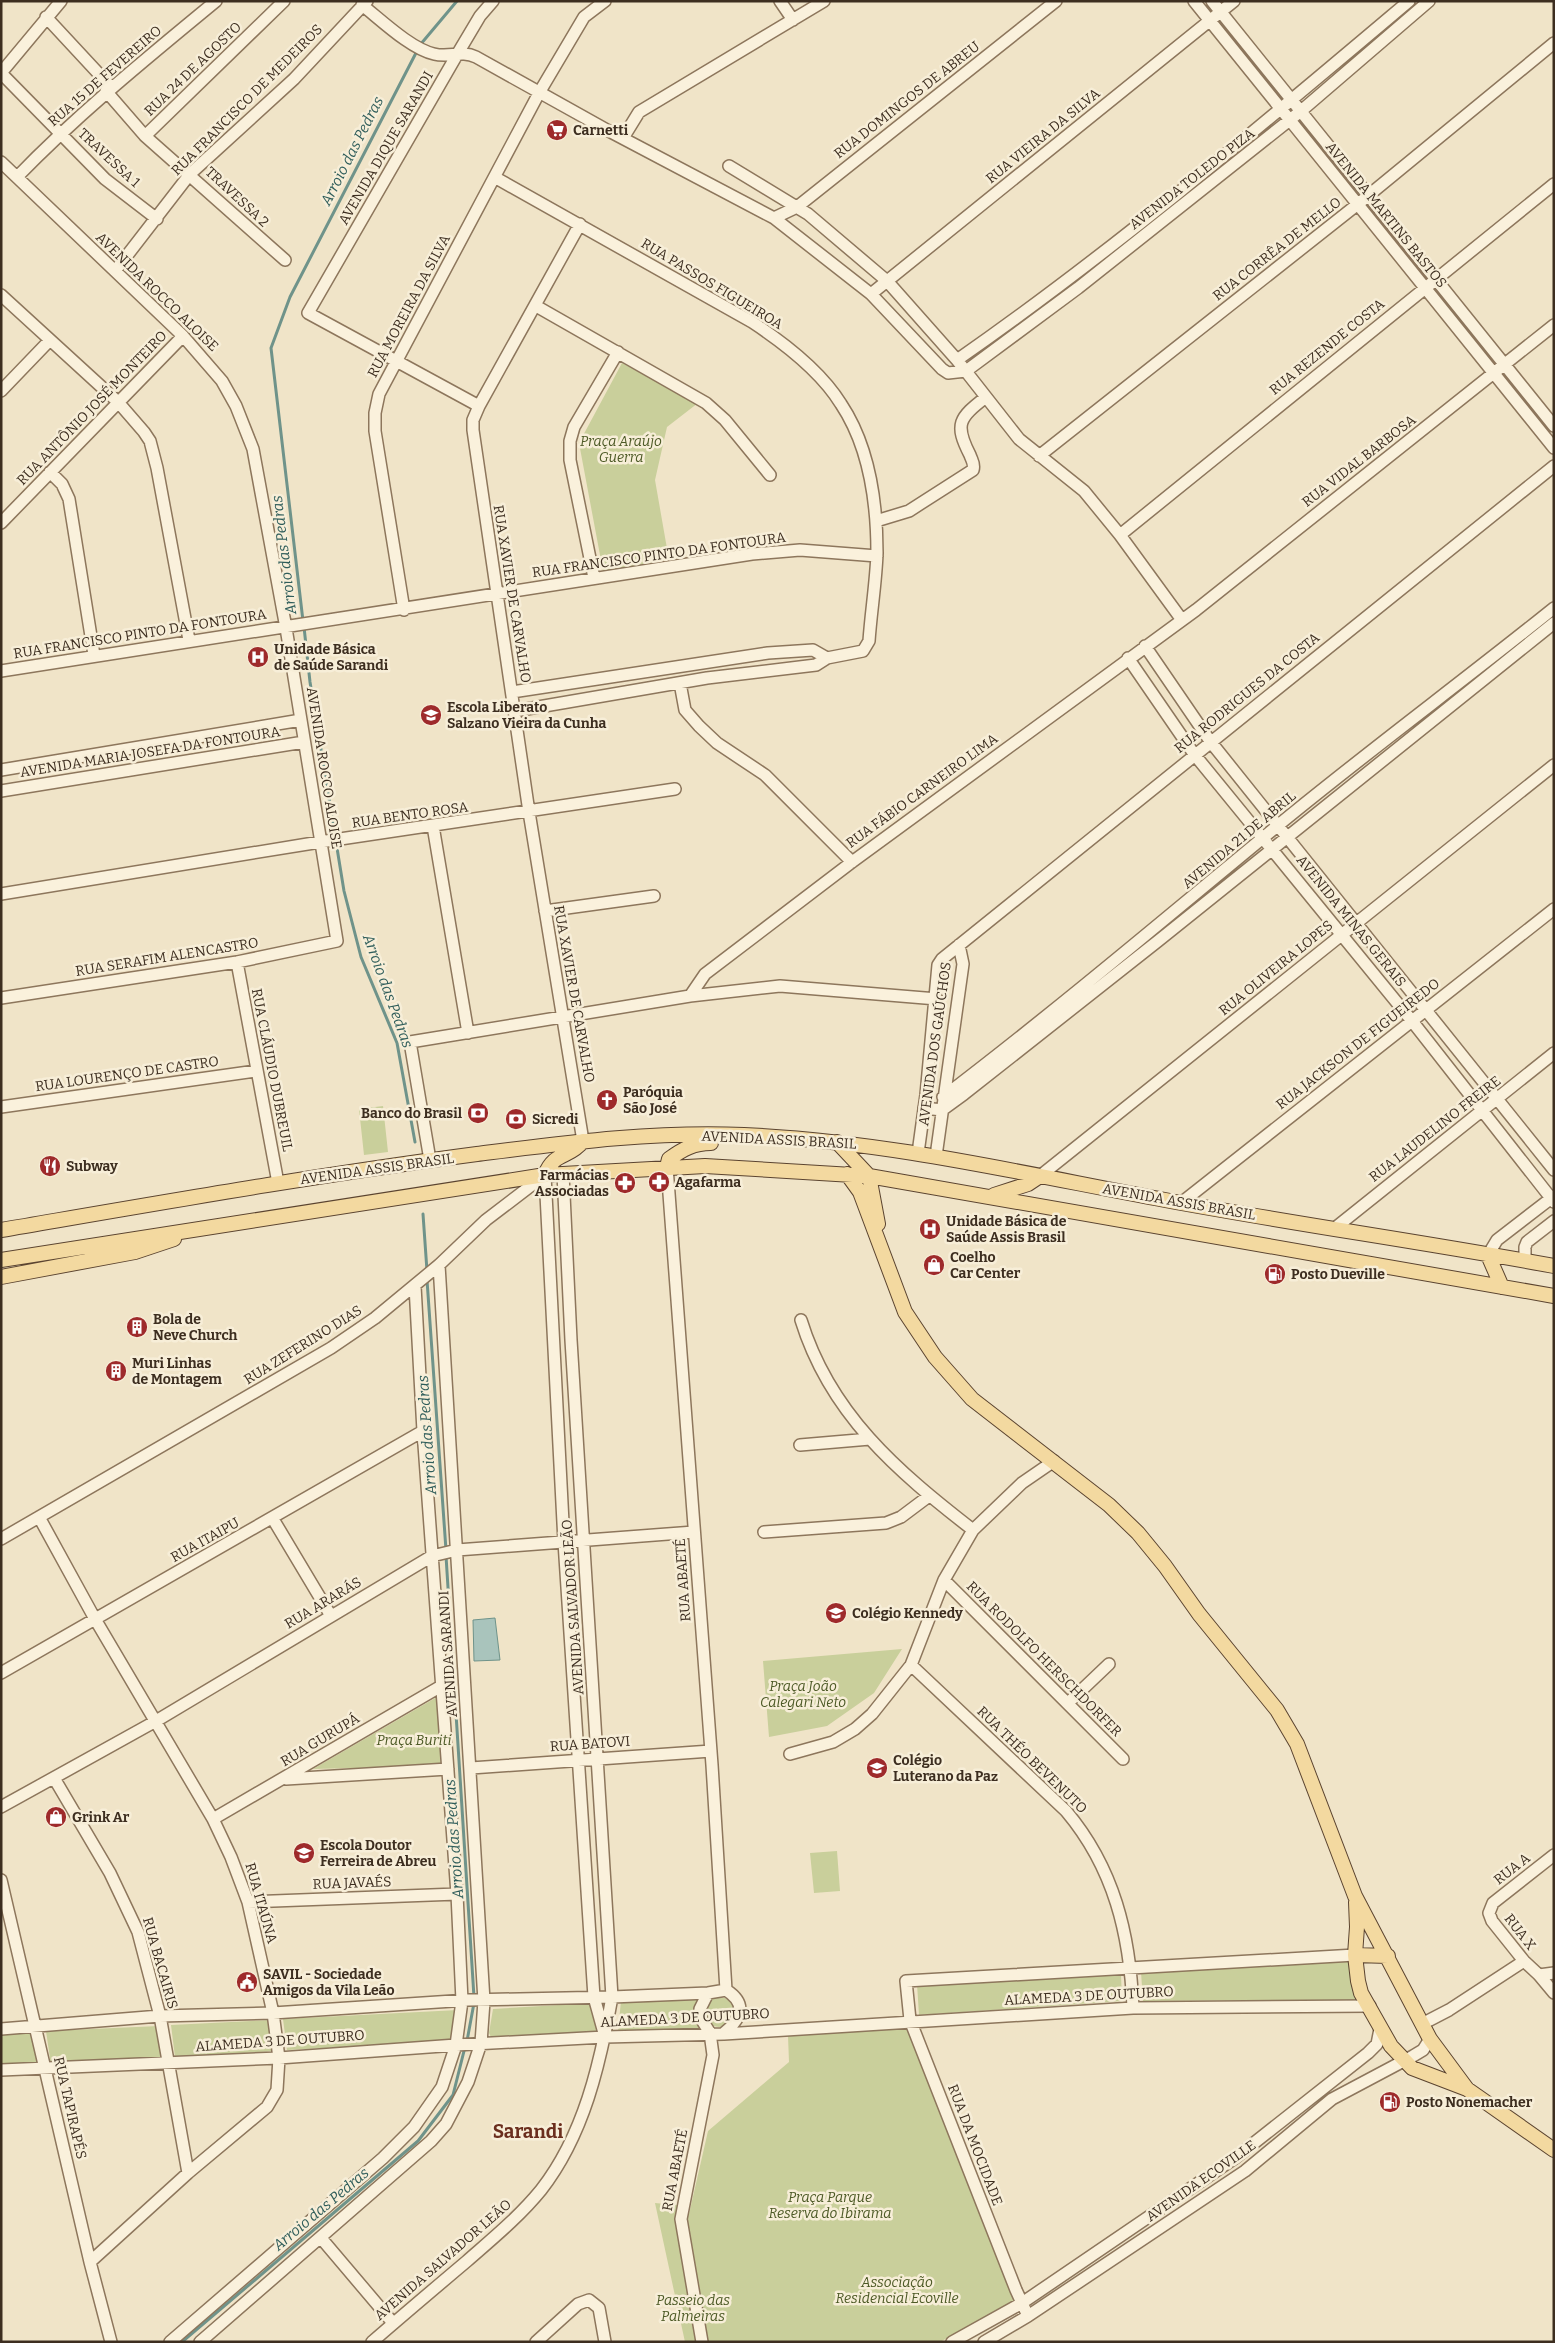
<svg xmlns="http://www.w3.org/2000/svg" width="1555" height="2343" viewBox="0 0 1555 2343" font-family="Bitter,serif">
<style>
.green{fill:#c9cf9b}
.water{fill:#a9c4bc;stroke:#6f938a}
.lines{fill:none;stroke-linecap:round;stroke-linejoin:round}
.stream{stroke:#6f938a;stroke-width:3}
.minor-casing{stroke:#8d765c;stroke-width:14}
.major-casing{stroke:#5b4430;stroke-width:16}
.minor{stroke:#faf1dc;stroke-width:11}
.major{stroke:#f3d9a0;stroke-width:14}
.labels{text-anchor:middle;dominant-baseline:central;stroke-width:5;stroke-linejoin:round;paint-order:stroke}
.street-label{font-size:14px;fill:#3d2e20;stroke:#f7eed8}
.poi-label{font-size:14px;font-weight:bold;fill:#3d2e20;stroke:#f7eed8;text-anchor:start}
.park-label{font-size:14px;font-style:italic;fill:#4d5a26;stroke:#f7eed8}
.water-label{font-size:15px;font-style:italic;fill:#2f5d5a;stroke:#f7eed8}
.district-label{font-size:19px;font-weight:bold;fill:#6b2e1e;stroke:#f7eed8}
</style>
<rect width="100%" height="100%" fill="#f0e4c8"/>
<path class="green" d="M622,363L698,403L667,427L655,480L669,560L603,571L579,443Z
M383,1106L388,1152L364,1155L359,1109Z
M902,1649L874,1693L827,1726L769,1737L763,1661Z
M437,1697L442,1766L313,1769Z
M837,1851L840,1891L814,1893L810,1853Z
M1351,1960C1349,1978 1352,1987 1362,2002L1341,2000L1143,2001L1141,1972Z
M1121,1974L1122,2001L919,2015L917,1984Z
M704 2012a15 15 0 1 1 30 0a15 15 0 1 1-30 0Z
M699,1997L696,2007L701,2030L618,2031L621,2001Z
M593,2003L597,2032L492,2039L489,2033L493,2009Z
M458,2010L453,2041L287,2050L283,2019Z
M271,2020L276,2051L175,2057L171,2025Z
M159,2026L163,2057L51,2065L46,2031Z
M906,2026L1016,2300L940,2342H685L655,2203L686,2206L689,2214L708,2131L789,2062L788,2036Z
M34,2032L40,2063L1,2065V2034Z"/>
<path class="water" d="M495,1618L500,1660L474,1661L473,1620Z"/>
<g class="lines">
<path class="stream" d="M420,45L457,1
M303,621L271,348L290,297L417,51
M304,627L310,682L344,891L361,957L397,1043L415,1142
M423,1214L427,1271
M427,1280L446,1550
M446,1556L474,1997
M467,2041L474,2003
M182,2342L418,2141L453,2095L465,2047"/>
<g class="minor-casing">
<path id="minor" d="M61,1L1,73L105,179L157,219
M780,1L793,20
M1194,1L1554,448
M1212,1L1554,426
M362,5C381,20 411,49 434,54C449,58 461,50 476,57L607,130L774,218L871,294L942,369L948,373L966,371L1078,288L1301,111L1429,1
M46,17L111,87
M106,91L145,136L285,260
M145,136L284,1
M623,138L639,112L824,1
M1,162L183,336L222,381L236,406L253,449L286,628L337,941L237,962L1,998
M729,166L808,214L887,281L957,360L1019,439L1084,491L1120,535L1182,620
M17,177C79,113 147,58 216,1
M496,178L752,322C784,343 820,370 841,404C869,446 877,504 877,553C876,582 871,612 869,641L863,651L827,658L816,665L707,678L515,711
M774,218L797,207L1056,1
M580,224L479,406L473,420V430L529,812L583,1141
M115,271L190,174L294,79L367,1
M871,294L1234,1
M1,295L118,402L144,432L150,441L157,468L189,640
M536,306L706,403L725,420L770,475
M957,360C1115,250 1262,125 1409,1
M1,391L50,340
M479,406L308,313L458,53L480,16L493,1
M1039,456L1358,204L1554,43
M50,472L62,484L69,499L94,655
M876,521L909,511L973,470C975,464 972,461 970,455C954,424 959,418 986,397
M1,523L183,336
M1120,535L1554,184
M594,578L570,460V441L574,427L618,352
M404,610L375,431V413L379,394L539,93L584,17L605,1
M1145,646L1210,741L1554,1170
M1128,658L1194,754L1412,1021L1554,1202
M1,671L752,554L800,550L877,556
M680,683L685,710L699,726L717,743L765,775L852,862
M512,692L768,653L813,650L827,658
M1,770L301,720
M1,791L304,742
M433,826L468,1033
M1,894L320,842L675,789
M545,911L654,896
M237,962L278,1183
M690,996L705,974L852,862L1196,610L1554,325
M943,1097C1057,1010 1166,918 1276,827C1367,752 1462,682 1554,608
M1,1107L256,1071
M924,1108L942,1110L964,1094L1158,941L1554,623
M918,1153L926,1095L938,965L942,959L1554,466
M936,1156L963,964L959,945
M430,1160L410,1042L690,996L780,986L937,999
M667,1167L712,1765L726,1990
M545,1175L564,1542L594,1997L604,2033
M1040,1176L1554,765
M1181,1203L1554,909
M1335,1228L1554,1053
M1488,1255L1497,1240L1554,1196
M1525,1261V1247L1527,1242L1554,1221
M801,1320C830,1414 897,1471 973,1530
M800,1445L870,1439
M39,1517L95,1619L213,1819L231,1857L248,1902L273,2013L279,2058L277,2090L267,2107L188,2173L90,2262
M273,1519L331,1616
M764,1532L886,1523L901,1517L929,1496
M1,1539L331,1348L375,1318L439,1265L486,1220L545,1175
M944,1580L1123,1759
M911,1665L1066,1811C1114,1868 1130,1934 1133,2008
M1,1673L423,1431
M1068,1703L1109,1664
M790,1754L833,1742L855,1729L872,1714L911,1665L944,1580L973,1530L1022,1483L1054,1461
M471,1768L711,1751
M54,1778L110,1873L138,1932L160,2016L188,2173
M286,1779L448,1769
M1,1807L156,1721L432,1556L457,1550L694,1532
M213,1819L443,1685
M1554,1855L1493,1903L1489,1913L1492,1921L1524,1961L1539,1975L1554,1993
M1,1880L90,2262L111,2342
M248,1902L457,1894
M1539,1975L1554,1973
M1422,2024L1449,2010L1524,1961
M1,2029L160,2016L273,2013L468,2000L612,1997L708,1993L726,1990
M724,2033C741,2019 748,2004 726,1990
M1,2070L279,2058L456,2045L605,2037L724,2034L1133,2008L1370,2006
M321,2238L393,2323
M1028,2316L1016,2290L910,2020L906,1981L1355,1955
M170,2342L383,2158L414,2127L442,2087L456,2045L462,2001L457,1894L423,1431L415,1286
M200,2342L431,2141L446,2124L468,2082L481,2043L484,2001L439,1265
M372,2342C403,2315 435,2288 467,2261C492,2239 519,2217 541,2190C584,2135 600,2064 612,1997L571,1340L563,1174
M536,2342L578,2304L589,2300L599,2308L605,2342
M702,2342L681,2219L713,2055L710,2033L700,2017V2009L708,1993
M952,2342L1022,2303L1235,2158L1368,2053L1377,2044L1380,2029
M984,2342L1028,2316L1245,2171L1332,2099L1413,2056L1423,2050L1430,2039"/>
</g>
<g class="major-casing">
<path id="major" d="M837,1142L869,1176
M667,1167L669,1159C683,1149 694,1143 711,1143
M847,1174L860,1192L905,1312L935,1357L972,1399L1109,1505L1138,1533L1165,1566L1199,1614L1277,1710L1297,1744L1355,1896L1430,2039L1467,2089
M545,1175C554,1151 569,1159 583,1141
M869,1176L878,1224
M994,1195L1028,1184L1040,1176
M1,1230C159,1203 317,1175 477,1154C565,1143 654,1131 744,1135C886,1141 1025,1174 1165,1200C1294,1224 1424,1242 1554,1266
M1488,1255L1502,1287
M1,1260L545,1175L705,1166L869,1176L1554,1296
M1,1277L135,1252L174,1239
M1356,1902L1357,1927L1355,1955L1358,1981L1361,1993L1391,2046L1412,2068L1467,2089L1554,2150
M1355,1955L1388,1956"/>
</g>
<use href="#minor" class="minor"/>
<use href="#major" class="major"/>
</g>
<defs>
<g id="supermarket-disc" transform="scale(1.125)"><circle r="9.5" fill="#9e2a2b" stroke="#f7eed8"/><path d="M-6-5.5h2.5l.6 2H6L4.5 2H-2.5L-4.4-4H-6ZM-1.5 3.2a1.3 1.3 0 1 0 .1 0ZM3 3.2a1.3 1.3 0 1 0 .1 0Z" fill="#fff"/></g>
<g id="hospital-disc" transform="scale(1.125)"><circle r="9.5" fill="#9e2a2b" stroke="#f7eed8"/><path d="M-5-5h3v3.5h4V-5h3V5h-3V1.5h-4V5h-3Z" fill="#fff"/></g>
<g id="school-disc" transform="scale(1.125)"><circle r="9.5" fill="#9e2a2b" stroke="#f7eed8"/><path d="M0-5L7-2L0 1L-7-2ZM-4 1L0 2.5L4 1V4Q0 6-4 4Z" fill="#fff"/></g>
<g id="church-disc" transform="scale(1.125)"><circle r="9.5" fill="#9e2a2b" stroke="#f7eed8"/><path d="M-1.2-6h2.4v3.5h3.3v2.4h-3.3V6h-2.4V-.1h-3.3v-2.4h3.3Z" fill="#fff"/></g>
<g id="bank-disc" transform="scale(1.125)"><circle r="9.5" fill="#9e2a2b" stroke="#f7eed8"/><path d="M-6-4H6V4H-6ZM0-2.3a2.3 2.3 0 1 0 0 4.6a2.3 2.3 0 1 0 0-4.6Z" fill="#fff"/></g>
<g id="restaurant-disc" transform="scale(1.125)"><circle r="9.5" fill="#9e2a2b" stroke="#f7eed8"/><path d="M-5-6h1v4h1v-4h1v4h1v-4h1v5L-1.5 .5V6h-2V.5L-5-1ZM5-6V6H3V1.5H1.5Q1.5-4 5-6Z" fill="#fff"/></g>
<g id="pharmacy-disc" transform="scale(1.125)"><circle r="9.5" fill="#9e2a2b" stroke="#f7eed8"/><path d="M-2-6h4v4h4v4h-4v4h-4v-4h-4v-4h4Z" fill="#fff"/></g>
<g id="shop-disc" transform="scale(1.125)"><circle r="9.5" fill="#9e2a2b" stroke="#f7eed8"/><path d="M-5-2.5h2.3a2.7 3.5 0 0 1 5.4 0H5L5.5 6h-11ZM-1.5-2.5h3a1.5 2.3 0 0 0-3 0Z" fill="#fff"/></g>
<g id="fuel-disc" transform="scale(1.125)"><circle r="9.5" fill="#9e2a2b" stroke="#f7eed8"/><path d="M-5.5-6h7V0h2V4h1.3V-2.5L3-4.5l.8-.8L6-3V5H2.5V1h-1V6h-7ZM-4.2-4.7v3.2H.2V-4.7Z" fill="#fff"/></g>
<g id="building-disc" transform="scale(1.125)"><circle r="9.5" fill="#9e2a2b" stroke="#f7eed8"/><path d="M-4-6H4V6H1V3H-1V6H-4ZM-2.5-4.3h1.7v1.8h-1.7ZM.8-4.3h1.7v1.8H.8ZM-2.5-1h1.7V.8h-1.7ZM.8-1h1.7V.8H.8Z" fill="#fff"/></g>
<g id="civic-disc" transform="scale(1.125)"><circle r="9.5" fill="#9e2a2b" stroke="#f7eed8"/><path d="M-.6-6.5H3V-4.5H.6V-3L4-1V1h2V6H-6V1h2V-1L-.6-3ZM-1.2 2.5V6h2.4V2.5Z" fill="#fff"/></g>
</defs>
<g fill-rule="evenodd">
<use href="#supermarket-disc" x="557" y="130"/>
<use href="#hospital-disc" x="258" y="657"/>
<use href="#school-disc" x="431" y="715"/>
<use href="#church-disc" x="607" y="1100"/>
<use href="#bank-disc" x="478" y="1113"/>
<use href="#bank-disc" x="516" y="1119"/>
<use href="#restaurant-disc" x="50" y="1166"/>
<use href="#pharmacy-disc" x="659" y="1182"/>
<use href="#pharmacy-disc" x="625" y="1183"/>
<use href="#hospital-disc" x="930" y="1229"/>
<use href="#shop-disc" x="934" y="1265"/>
<use href="#fuel-disc" x="1275" y="1274"/>
<use href="#building-disc" x="137" y="1327"/>
<use href="#building-disc" x="116" y="1371"/>
<use href="#school-disc" x="836" y="1613"/>
<use href="#school-disc" x="877" y="1768"/>
<use href="#shop-disc" x="56" y="1817"/>
<use href="#school-disc" x="304" y="1853"/>
<use href="#civic-disc" x="247" y="1982"/>
<use href="#fuel-disc" x="1390" y="2102"/>
</g>
<g class="labels">
<g class="street-label">
<text transform="translate(193 69) rotate(-44)">RUA 24 DE AGOSTO</text>
<text transform="translate(105 76) rotate(-41)">RUA 15 DE FEVEREIRO</text>
<text transform="translate(247 100) rotate(-45)">RUA FRANCISCO DE MEDEIROS</text>
<text transform="translate(907 100) rotate(-38)">RUA DOMINGOS DE ABREU</text>
<text transform="translate(1043 136) rotate(-39)">RUA VIEIRA DA SILVA</text>
<text transform="translate(386 148) rotate(-60)">AVENIDA DIQUE SARANDI</text>
<text transform="translate(109 158) rotate(43)">TRAVESSA 1</text>
<text transform="translate(1192 179) rotate(-38)">AVENIDA TOLEDO PIZA</text>
<text transform="translate(237 197) rotate(43)">TRAVESSA 2</text>
<text transform="translate(1386 215) rotate(51)">AVENIDA MARTINS BASTOS</text>
<text transform="translate(1277 249) rotate(-38)">RUA CORRÊA DE MELLO</text>
<text transform="translate(712 284) rotate(31)">RUA PASSOS FIGUEIROA</text>
<text transform="translate(157 292) rotate(44)">AVENIDA ROCCO ALOISE</text>
<text transform="translate(409 306) rotate(-62)">RUA MOREIRA DA SILVA</text>
<text transform="translate(1327 347) rotate(-39)">RUA REZENDE COSTA</text>
<text transform="translate(92 408) rotate(-46)">RUA ANTÔNIO JOSÉ MONTEIRO</text>
<text transform="translate(1359 461) rotate(-38)">RUA VIDAL BARBOSA</text>
<text transform="translate(659 555) rotate(-8)">RUA FRANCISCO PINTO DA FONTOURA</text>
<text transform="translate(512 594) rotate(81)">RUA XAVIER DE CARVALHO</text>
<text transform="translate(140 634) rotate(-9)">RUA FRANCISCO PINTO DA FONTOURA</text>
<text transform="translate(1247 693) rotate(-39)">RUA RODRIGUES DA COSTA</text>
<text transform="translate(150 752) rotate(-9)">AVENIDA MARIA JOSEFA DA FONTOURA</text>
<text transform="translate(324 768) rotate(81)">AVENIDA ROCCO ALOISE</text>
<text transform="translate(922 791) rotate(-36)">RUA FÁBIO CARNEIRO LIMA</text>
<text transform="translate(410 815) rotate(-8)">RUA BENTO ROSA</text>
<text transform="translate(1239 840) rotate(-40)">AVENIDA 21 DE ABRIL</text>
<text transform="translate(1351 921) rotate(51)">AVENIDA MINAS GERAIS</text>
<text transform="translate(167 957) rotate(-9)">RUA SERAFIM ALENCASTRO</text>
<text transform="translate(1276 968) rotate(-39)">RUA OLIVEIRA LOPES</text>
<text transform="translate(574 994) rotate(80)">RUA XAVIER DE CARVALHO</text>
<text transform="translate(935 1044) rotate(-82)">AVENIDA DOS GAÚCHOS</text>
<text transform="translate(1358 1044) rotate(-38)">RUA JACKSON DE FIGUEIREDO</text>
<text transform="translate(272 1070) rotate(79)">RUA CLÁUDIO DUBREUIL</text>
<text transform="translate(127 1074) rotate(-8)">RUA LOURENÇO DE CASTRO</text>
<text transform="translate(1435 1129) rotate(-38)">RUA LAUDELINO FREIRE</text>
<text transform="translate(779 1140) rotate(3)">AVENIDA ASSIS BRASIL</text>
<text transform="translate(377 1169) rotate(-8)">AVENIDA ASSIS BRASIL</text>
<text transform="translate(1179 1202) rotate(10)">AVENIDA ASSIS BRASIL</text>
<text transform="translate(303 1345) rotate(-32)">RUA ZEFERINO DIAS</text>
<text transform="translate(205 1540) rotate(-29)">RUA ITAIPU</text>
<text transform="translate(683 1580) rotate(-94)">RUA ABAETÉ</text>
<text transform="translate(323 1603) rotate(-31)">RUA ARARÁS</text>
<text transform="translate(573 1607) rotate(-94)">AVENIDA SALVADOR LEÃO</text>
<text transform="translate(448 1654) rotate(-94)">AVENIDA SARANDI</text>
<text transform="translate(1044 1659) rotate(45)">RUA RODOLFO HERSCHDORFER</text>
<text transform="translate(320 1740) rotate(-31)">RUA GURUPÁ</text>
<text transform="translate(590 1744) rotate(-4)">RUA BATOVI</text>
<text transform="translate(1032 1760) rotate(44)">RUA THÉO BEVENUTO</text>
<text transform="translate(1512 1869) rotate(-38)">RUA A</text>
<text transform="translate(352 1883) rotate(-2)">RUA JAVAÉS</text>
<text transform="translate(261 1903) rotate(74)">RUA ITAÚNA</text>
<text transform="translate(1520 1932) rotate(52)">RUA X</text>
<text transform="translate(160 1963) rotate(74)">RUA BACAIRIS</text>
<text transform="translate(1089 1996) rotate(-3)">ALAMEDA 3 DE OUTUBRO</text>
<text transform="translate(685 2018) rotate(-3)">ALAMEDA 3 DE OUTUBRO</text>
<text transform="translate(280 2041) rotate(-4)">ALAMEDA 3 DE OUTUBRO</text>
<text transform="translate(70 2108) rotate(77)">RUA TAPIRAPÉS</text>
<text transform="translate(975 2145) rotate(69)">RUA DA MOCIDADE</text>
<text transform="translate(675 2170) rotate(-79)">RUA ABAETÉ</text>
<text transform="translate(1201 2181) rotate(-35)">AVENIDA ECOVILLE</text>
<text transform="translate(443 2260) rotate(-41)">AVENIDA SALVADOR LEÃO</text>
</g>
<g class="poi-label">
<text x="573" y="130">Carnetti</text>
<text x="274" y="649">Unidade Básica<tspan x="274" dy="16">de Saúde Sarandi</tspan></text>
<text x="447" y="707">Escola Liberato<tspan x="447" dy="16">Salzano Vieira da Cunha</tspan></text>
<text x="623" y="1092">Paróquia<tspan x="623" dy="16">São José</tspan></text>
<text x="462" y="1113" text-anchor="end">Banco do Brasil</text>
<text x="532" y="1119">Sicredi</text>
<text x="66" y="1166">Subway</text>
<text x="609" y="1175" text-anchor="end">Farmácias<tspan x="609" dy="16">Associadas</tspan></text>
<text x="675" y="1182">Agafarma</text>
<text x="946" y="1221">Unidade Básica de<tspan x="946" dy="16">Saúde Assis Brasil</tspan></text>
<text x="950" y="1257">Coelho<tspan x="950" dy="16">Car Center</tspan></text>
<text x="1291" y="1274">Posto Dueville</text>
<text x="153" y="1319">Bola de<tspan x="153" dy="16">Neve Church</tspan></text>
<text x="132" y="1363">Muri Linhas<tspan x="132" dy="16">de Montagem</tspan></text>
<text x="852" y="1613">Colégio Kennedy</text>
<text x="893" y="1760">Colégio<tspan x="893" dy="16">Luterano da Paz</tspan></text>
<text x="72" y="1817">Grink Ar</text>
<text x="320" y="1845">Escola Doutor<tspan x="320" dy="16">Ferreira de Abreu</tspan></text>
<text x="263" y="1974">SAVIL - Sociedade<tspan x="263" dy="16">Amigos da Vila Leão</tspan></text>
<text x="1406" y="2102">Posto Nonemacher</text>
</g>
<g class="park-label">
<text x="621" y="441">Praça Araújo<tspan x="621" dy="16">Guerra</tspan></text>
<text x="803" y="1686">Praça João<tspan x="803" dy="16">Calegari Neto</tspan></text>
<text x="414" y="1740">Praça Buriti</text>
<text x="830" y="2197">Praça Parque<tspan x="830" dy="16">Reserva do Ibirama</tspan></text>
<text x="897" y="2282">Associação<tspan x="897" dy="16">Residencial Ecoville</tspan></text>
<text x="693" y="2300">Passeio das<tspan x="693" dy="16">Palmeiras</tspan></text>
</g>
<g class="water-label">
<text transform="translate(352 151) rotate(-63)">Arroio das Pedras</text>
<text transform="translate(284 555) rotate(-97)">Arroio das Pedras</text>
<text transform="translate(388 991) rotate(70)">Arroio das Pedras</text>
<text transform="translate(427 1435) rotate(-94)">Arroio das Pedras</text>
<text transform="translate(454 1839) rotate(-94)">Arroio das Pedras</text>
<text transform="translate(321 2209) rotate(-40)">Arroio das Pedras</text>
</g>
<g class="district-label">
<text x="528" y="2131">Sarandi</text>
</g>
</g>
<rect width="1555" height="2343" fill="none" stroke="#3d2e20" stroke-width="5"/>
</svg>
